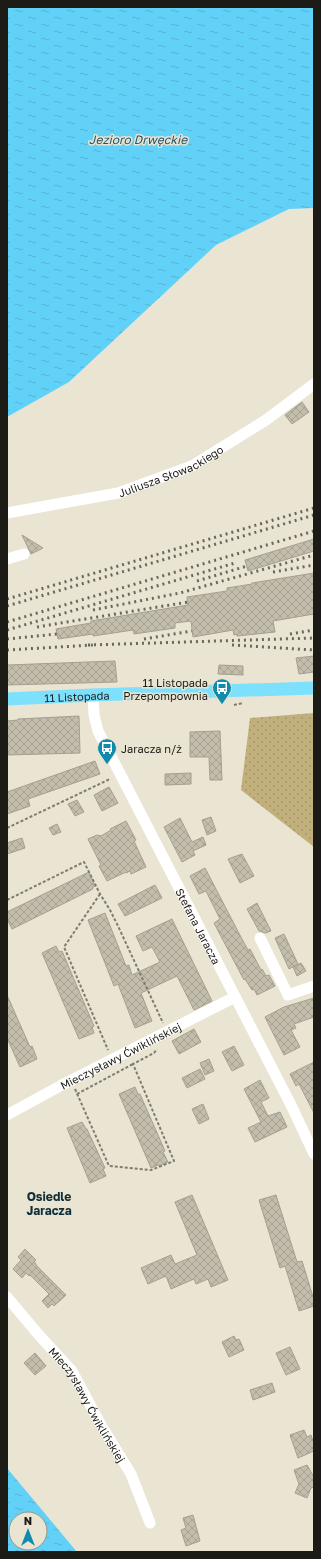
<svg xmlns="http://www.w3.org/2000/svg" width="321" height="1559" viewBox="0 0 321 1559" font-family="'Golos Text',sans-serif">
<style>
.grass{fill:url(#grass-dots)}
.water{fill:url(#water-ripples);fill-rule:evenodd}
.building{fill:url(#building-cross-hatch);stroke:#a49f8e}
.lines{fill:none;stroke-linecap:round;stroke-linejoin:round}
.path{stroke:#807c71;stroke-width:2;stroke-dasharray:3 2;stroke-linecap:butt}
.minor{stroke:#fff;stroke-width:11}
.major{stroke:#7de0fc;stroke-width:13}
.rail{stroke:#6a675d;stroke-width:3;stroke-dasharray:2 4;stroke-linecap:butt}
.labels{text-anchor:middle;dominant-baseline:central;stroke-width:3;stroke-linejoin:round;paint-order:stroke}
.street-label{font-size:11px;fill:#1d1b15;stroke:#eae4d3}
.poi-label{font-size:11px;fill:#1d1b15;stroke:#eae4d3;text-anchor:end}
.water-label{font-size:12px;font-style:italic;fill:#265566;stroke:#eae4d3}
.neighbourhood-label{font-size:12px;font-weight:bold;fill:#112f39;stroke:#eae4d3}
</style>
<defs>
<pattern id="grass-dots" width="8" height="8" patternUnits="userSpaceOnUse"><rect width="8" height="8" fill="#c1b07b"/><path d="M2 2h.1M6 6h.1" fill="none" stroke="#a59769" stroke-width="1.8" stroke-linecap="round"/></pattern>
<pattern id="water-ripples" width="26" height="14" patternUnits="userSpaceOnUse"><rect width="26" height="14" fill="#62d1f8"/><path d="M2 4q2-2 4 0t4 0M15 11q2-2 4 0t4 0" fill="none" stroke="#55b3d4"/></pattern>
<pattern id="building-cross-hatch" width="8" height="8" patternUnits="userSpaceOnUse"><rect width="8" height="8" fill="#c3bdac"/><path d="M0 0l8 8M0 8l8-8" fill="none" stroke="#a7a293"/></pattern>
</defs>
<rect width="100%" height="100%" fill="#eae4d3"/>
<path class="grass" d="M314,713V847L241,790L250,718Z"/>
<path class="water" d="M7,7H314V208L289,209L216,245L69,382L7,417Z
M7,1468L77,1552H7ZM16,1519H40V1543H16Z"/>
<path class="building" d="M302,402L309,412L292,424L285,415Z
M22,535L43,548L31,554Z
M314,539V551L248,571L245,560Z
M314,573V614L273,621L275,632L237,636V634L234,635L233,630L193,637L191,621L175,623V628L134,634L133,630L93,636V634L58,639L56,629L91,623V621L188,605L187,597L227,591V588L252,584V583Z
M314,656V672L299,674L296,658Z
M115,661L117,682L7,685V665Z
M219,665L243,666V675L218,674Z
M79,716L80,753L7,755V721L18,720V719Z
M220,731L222,780H210L209,757H190V732Z
M95,761L100,774L28,799L30,806L7,814V792Z
M191,773V784L165,785V774Z
M109,787L118,803L102,811L94,795Z
M77,800L84,812L75,816L68,804Z
M211,817L216,831L207,835L202,820Z
M180,818L192,842L203,837L206,845L193,851L195,855L182,862L164,827Z
M126,821L136,840L134,841L146,867L131,874L130,871L126,873V872L107,881L99,866L101,865L88,839L97,835L101,836L111,830L110,829Z
M57,824L61,832L53,835L49,828Z
M22,838L25,848L7,854V843Z
M242,854L254,876L240,883L228,859Z
M205,868L243,941L248,950L250,949L261,970L262,969L266,976L269,975L275,986L257,995L254,989L252,990L245,979L244,980L214,923L220,919L206,891L199,894L190,876Z
M89,872L95,886L92,888L93,889L12,929L7,919V912Z
M155,885L162,898L125,916L118,904Z
M257,903L271,931L265,933L259,931L247,909Z
M105,913L126,966L129,965L132,975L160,962L152,947L143,951L136,936L172,919L212,1001L194,1010L177,976L141,993L152,1021L135,1028L118,984L114,986L88,920Z
M284,934L298,964L289,969L275,938Z
M56,946L59,952L62,951L94,1026L92,1027L94,1033L79,1039L42,953Z
M301,963L306,971L297,976L293,967Z
M7,995L30,1047L32,1046L37,1059L20,1067L7,1038Z
M314,998V1017L294,1024L296,1028L291,1030L300,1047L284,1055L265,1017L284,1007Z
M194,1029L201,1042L179,1054L172,1041Z
M234,1046L244,1065L232,1071L222,1052Z
M209,1059L214,1071L205,1075L200,1063Z
M314,1062V1113L299,1084L296,1086L290,1074Z
M200,1069L205,1079L187,1088L182,1078Z
M260,1080L269,1098L261,1102L268,1116L280,1112L287,1127L255,1142L248,1128L261,1122L244,1089Z
M135,1087L138,1094H140L165,1151L163,1152L168,1162L159,1166L158,1165L151,1168L119,1094Z
M203,1104L209,1119L199,1124L192,1109Z
M82,1122L86,1129H87L105,1168L103,1169L106,1176L90,1183L67,1128Z
M192,1195L228,1280L211,1287L208,1279L196,1284L194,1279L171,1289L166,1276L148,1284L141,1268L171,1255L175,1264L197,1255L175,1202Z
M276,1195L297,1262L302,1261L314,1300V1306L299,1311L285,1266L280,1268L259,1200Z
M25,1249L36,1260L34,1261L37,1266L66,1295L54,1306L52,1304L48,1308L42,1301L49,1294L30,1275L29,1276L26,1273L22,1278L13,1269L21,1260L18,1257Z
M234,1336L236,1340L239,1339L244,1350L229,1357L222,1342Z
M290,1347L300,1369L286,1375L276,1353Z
M35,1353L46,1366L35,1375L24,1363Z
M272,1383L275,1392L253,1400L250,1390Z
M304,1430L307,1437L311,1435L314,1444V1451L298,1458L290,1435Z
M307,1465L314,1477V1487L311,1488L307,1498L295,1493L299,1484L294,1470Z
M193,1515L200,1541L186,1546L181,1530L186,1528L183,1518Z"/>
<g class="lines">
<path class="path" d="M234,705L243,703
M7,828L110,779
M100,894L64,947L108,1050
M7,900L84,862L100,894L110,910L118,926L163,1023
M75,1089L109,1166L151,1170L174,1161L133,1064L154,1053L157,1049
M77,1094L133,1064"/>
<g class="minor">
<path id="s1" d="M7,513L118,493L192,466L266,420L314,384"/>
<path d="M7,559L24,554"/>
<path id="s2" d="M93,695L94,715L98,731L291,1105L314,1154"/>
<path d="M260,938L288,995L314,986"/>
<path id="s3" d="M7,1115L62,1085L235,997"/>
<path id="s4" d="M7,1297L38,1334L72,1371L101,1425L131,1474L150,1523"/>
</g>
<path class="major" id="s5" d="M7,699L93,695L314,688"/>
<path class="rail" d="M273,572L314,565
M197,581L247,566
M7,599L314,508
M7,606L314,515
M93,610L180,593L314,555
M7,622L314,531
M37,627L188,602
M7,630L235,563
M290,634L314,630
M7,639L57,634
M144,639L192,631
M88,645L314,638
M232,645L314,650
M7,650L93,645"/>
</g>
<defs>
<g id="bus-pin" transform="scale(1)"><path d="M0 17L-7.5 6A9.5 9.5 0 1 1 7.5 6Z" fill="#108bad" stroke="#eae4d3"/><path d="M-5-6H5V4H4V6H2V4H-2V6H-4V4H-5ZM-3.5-4V0h7V-4ZM-3.5 1.2v1.5H-2V1.2ZM2 1.2v1.5H3.5V1.2Z" fill="#fff"/></g>
</defs>
<g fill-rule="evenodd">
<use href="#bus-pin" x="222" y="688"/>
<use href="#bus-pin" x="107" y="748"/>
</g>
<g class="labels">
<g class="street-label">
<text stroke="none"><textPath href="#s1" startOffset="170">Juliusza Słowackiego</textPath></text>
<text stroke="none"><textPath href="#s5" startOffset="70">11 Listopada</textPath></text>
<text stroke="none"><textPath href="#s2" startOffset="256">Stefana Jaracza</textPath></text>
<text stroke="none"><textPath href="#s3" startOffset="128">Mieczysławy Ćwiklińskiej</textPath></text>
<text stroke="none"><textPath href="#s4" startOffset="135">Mieczysławy Ćwiklińskiej</textPath></text>
</g>
<g class="poi-label">
<text x="208" y="682">11 Listopada<tspan x="208" dy="13">Przepompownia</tspan></text>
<text x="121" y="748" text-anchor="start">Jaracza n/ż</text>
</g>
<g class="water-label">
<text x="138" y="139">Jezioro Drwęckie</text>
</g>
<g class="neighbourhood-label">
<text x="49" y="1196">Osiedle<tspan x="49" dy="14">Jaracza</tspan></text>
</g>
</g>
<rect width="321" height="1559" fill="none" stroke="#1d1b15" stroke-width="16"/>
<g transform="translate(28 1531)"><circle r="19" fill="#eae4d3" stroke="#989487"/>
<path d="M0-3L7 15L0 10L-7 15Z" fill="#108bad"/>
<text y="-6" font-size="11" font-weight="bold" text-anchor="middle" fill="#1d1b15">N</text>
</g>
</svg>
